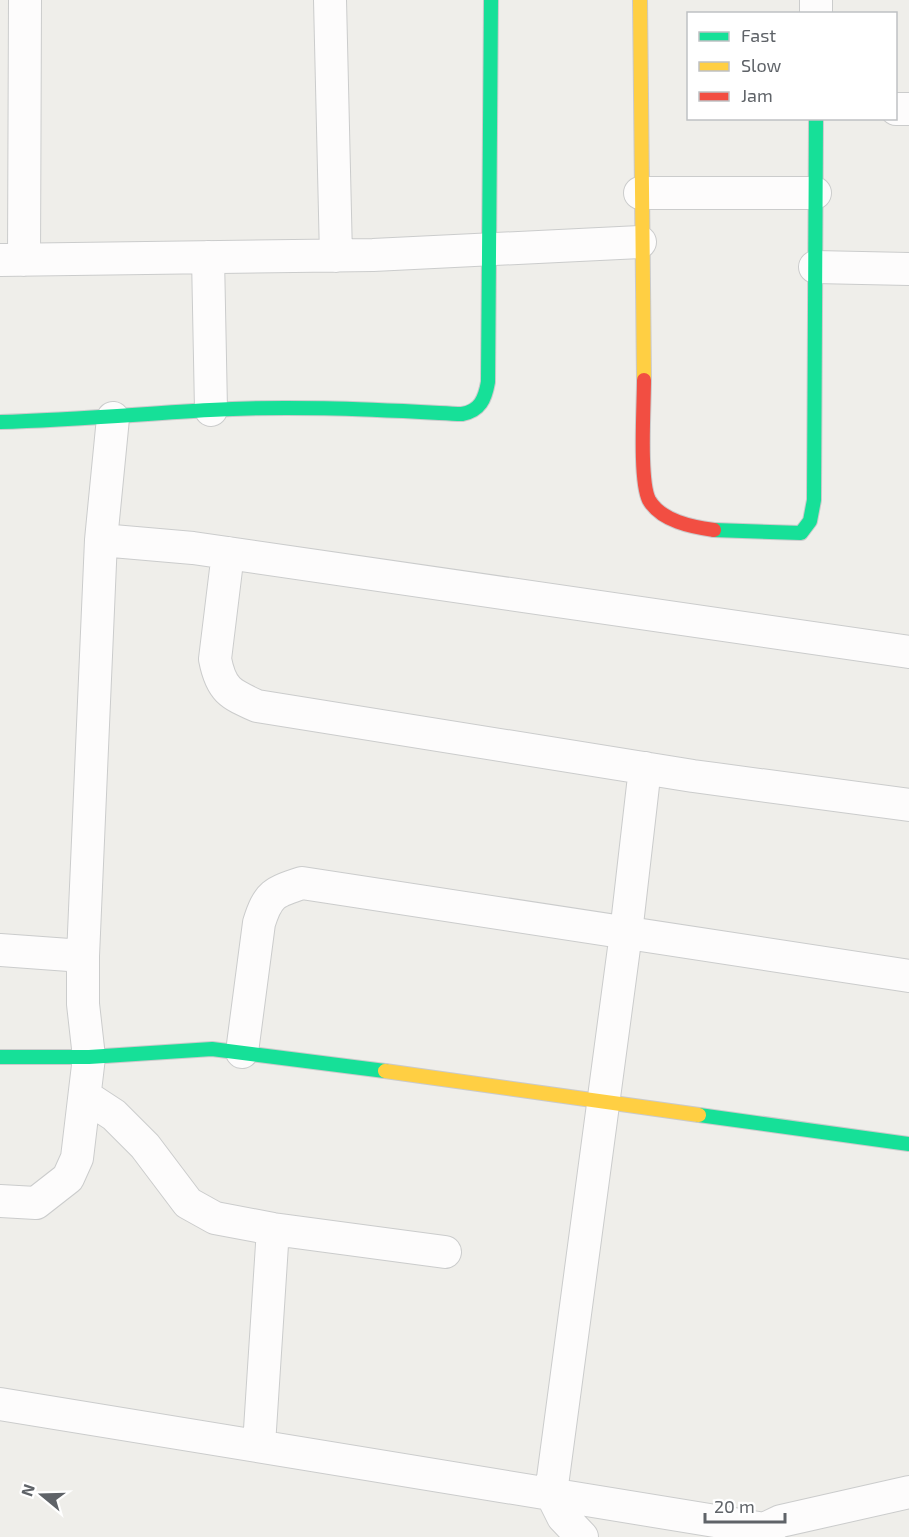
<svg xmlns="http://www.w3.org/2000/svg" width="909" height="1537" viewBox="0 0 909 1537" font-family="'Exo 2',sans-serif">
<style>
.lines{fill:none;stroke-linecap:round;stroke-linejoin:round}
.street-casing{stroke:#cbcccc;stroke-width:34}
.fast-casing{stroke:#cacacb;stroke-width:16}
.slow-casing{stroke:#cacacb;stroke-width:16}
.jam-casing{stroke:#cacacb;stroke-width:16}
.street{stroke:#fdfcfc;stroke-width:32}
.fast{stroke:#16e098;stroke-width:14}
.slow{stroke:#ffcf43;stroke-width:14}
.jam{stroke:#f24e42;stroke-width:14}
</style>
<rect width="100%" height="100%" fill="#efeeea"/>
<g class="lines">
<g class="street-casing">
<path id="street" d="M330,0L336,256
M816,14V0
M896,109H909
M640,193H815
M208,257L211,410
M0,260L373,255L640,242
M24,260L25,0
M815,267L909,269
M101,540L193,548L909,652
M228,553L215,659C221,690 230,694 257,706L693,776L909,805
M0,950L83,956
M242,1052L259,923C268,894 274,892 302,883L909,976
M85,1096L114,1115L145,1146L188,1203L215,1218L273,1229L445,1252
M0,1201L36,1203L68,1178L77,1158L89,1057L83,1004V956L101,540L113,418
M0,1404L764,1529
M259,1445L273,1229
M582,1537L563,1517L551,1493L626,933L645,768
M758,1537L764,1529L781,1521L909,1492"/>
</g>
<g class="fast-casing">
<path id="fast" d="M0,422C70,420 140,414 210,410C294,405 378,410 462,414C480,411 485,399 488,382L491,0
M714,530L801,533L810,521L814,500L816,118
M0,1057H89L212,1049L385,1071
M699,1115L909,1144"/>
</g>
<g class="slow-casing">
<path id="slow" d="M640,0L644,380
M385,1071L699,1115"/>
</g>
<g class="jam-casing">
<path id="jam" d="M644,380C644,406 639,480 649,500C661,521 692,527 714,530"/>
</g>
<use href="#street" class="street"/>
<use href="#fast" class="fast"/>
<use href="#slow" class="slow"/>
<use href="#jam" class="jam"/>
</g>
<rect x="687" y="12" width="210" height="108" fill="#ffffff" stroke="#bfc1c3" stroke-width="1.5"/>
<rect x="699" y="32" width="30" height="9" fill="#16e098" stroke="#bfc1c3" stroke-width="1.5"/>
<text x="741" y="42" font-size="18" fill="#5f6368">Fast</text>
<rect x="699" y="62" width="30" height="9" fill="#ffcf43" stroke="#bfc1c3" stroke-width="1.5"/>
<text x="741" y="72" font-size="18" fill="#5f6368">Slow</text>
<rect x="699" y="92" width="30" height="9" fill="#f24e42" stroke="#bfc1c3" stroke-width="1.5"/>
<text x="741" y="102" font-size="18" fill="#5f6368">Jam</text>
<g transform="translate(42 1495) rotate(289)" stroke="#ffffff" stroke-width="4.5" paint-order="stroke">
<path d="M0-4.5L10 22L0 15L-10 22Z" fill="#5f6368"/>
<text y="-9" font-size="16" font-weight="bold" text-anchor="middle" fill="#5f6368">N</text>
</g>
<path d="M705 1513v9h80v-9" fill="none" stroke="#5f6368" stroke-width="3"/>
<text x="714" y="1513" font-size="18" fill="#5f6368" stroke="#ffffff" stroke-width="4.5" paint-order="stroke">20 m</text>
</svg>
